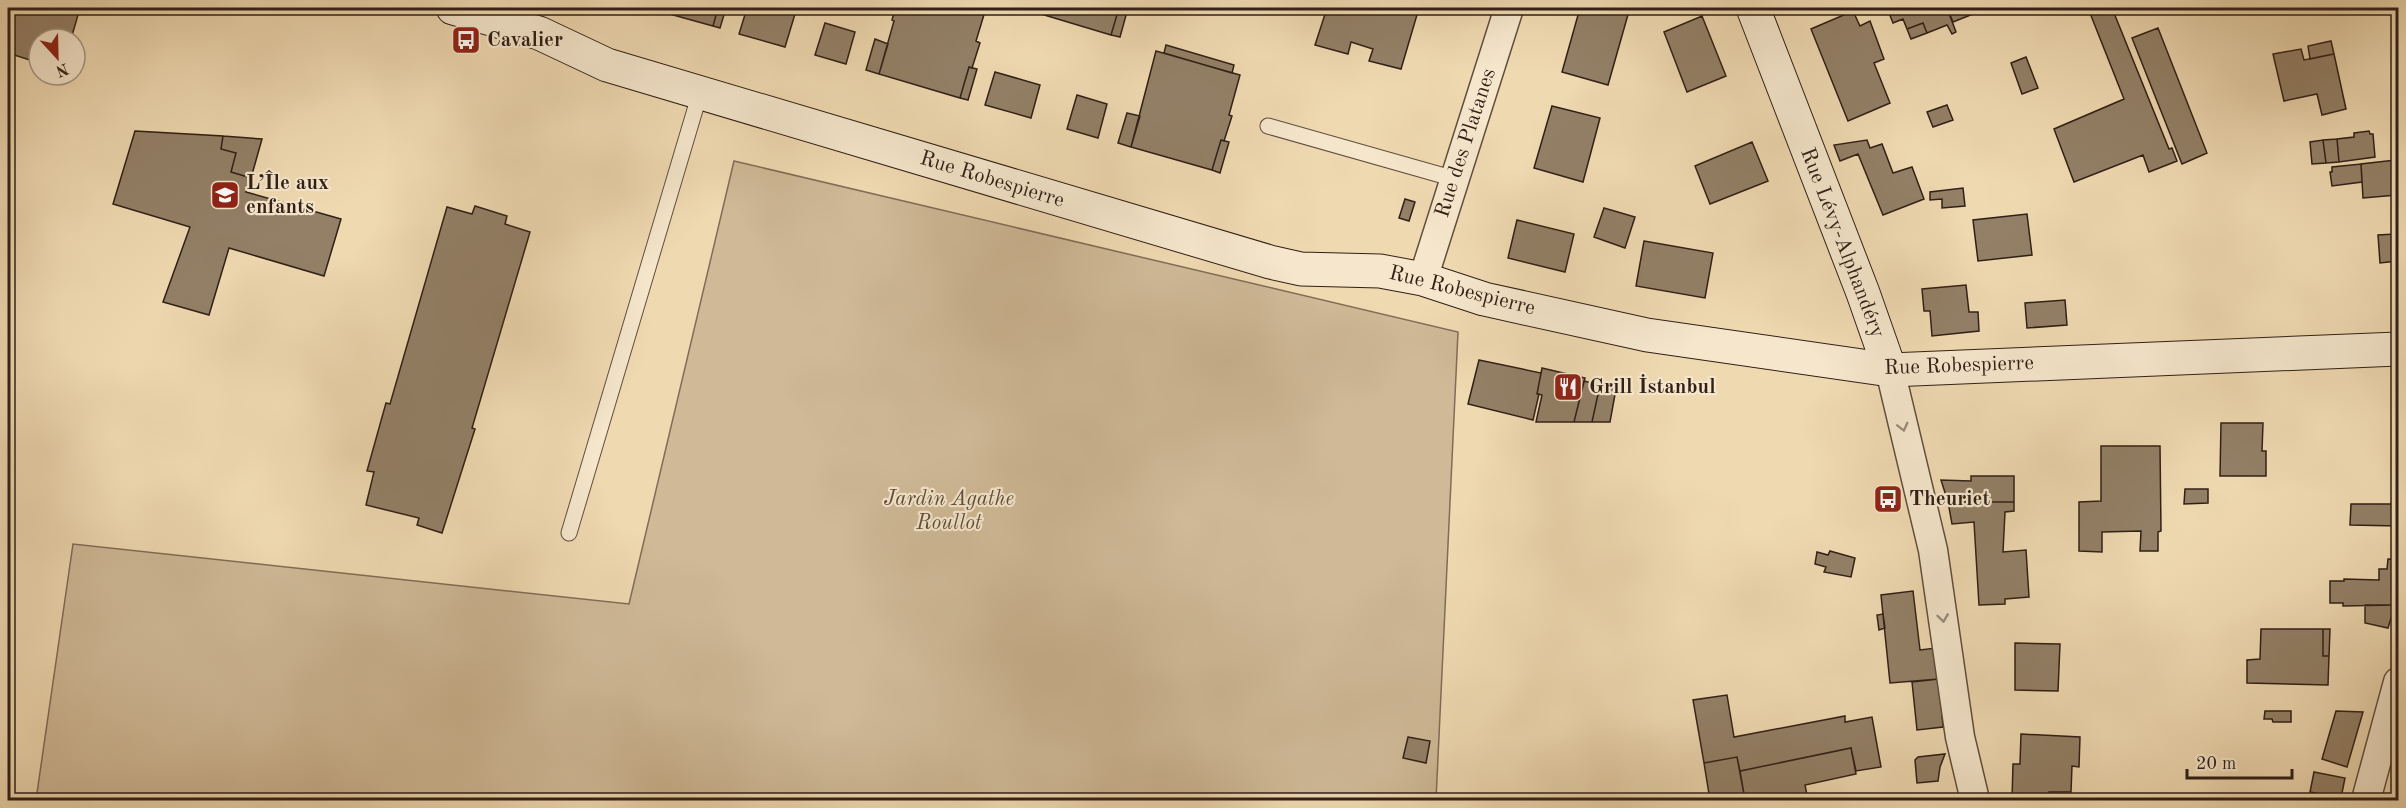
<svg xmlns="http://www.w3.org/2000/svg" width="2406" height="808" viewBox="0 0 2406 808" font-family="'Old Standard TT',serif">
<style>
.green{fill:#cfb997;stroke:#806c57;stroke-width:1.5}
.building{fill:#938067;stroke:#301f17;stroke-width:1.5}
.lines{fill:none;stroke-linecap:round;stroke-linejoin:round}
.lane-casing{stroke:#604e3e;stroke-width:17}
.street-casing{stroke:#604e3e;stroke-width:31}
.secondary-casing{stroke:#301f17;stroke-width:35}
.lane{stroke:#f5e6cc;stroke-width:15}
.street{stroke:#f5e6cc;stroke-width:28}
.secondary{stroke:#f5e6cc;stroke-width:33}
.oneway{stroke:#9c8c7b}
.labels{text-anchor:middle;dominant-baseline:central;stroke-width:4.5;stroke-linejoin:round;paint-order:stroke}
.poi-label{font-size:21px;font-weight:bold;fill:#301f17;stroke:#f5e6cc;text-anchor:start}
.street-label{font-size:21px;fill:#301f17;stroke:#f5e6cc}
.park-label{font-size:21px;font-style:italic;fill:#604d3d;stroke:#f5e6cc}
</style>
<rect width="100%" height="100%" fill="#efd9b1"/>
<filter id="stains"><feTurbulence type="fractalNoise" baseFrequency=".00333" numOctaves="4"/><feColorMatrix values="0 0 0 0 .2 0 0 0 0 .09 0 0 0 0 .02 0 0 0 .5 -.17"/></filter>
<radialGradient id="worn" r=".72"><stop offset=".6" stop-color="#630" stop-opacity="0"/><stop offset="1" stop-color="#630" stop-opacity=".3"/></radialGradient>
<path class="green" d="M734,161L1458,332L1436,800H36L73,544L629,604Z"/>
<path class="building" d="M9,8H80L71,39H39V63L8,53Z
M648,8H718L713,26Z
M718,8H726L720,28L713,26Z
M747,8H772L795,14L785,47L739,34Z
M895,8H986L976,41L980,43L972,68L969,67L960,98L879,74L894,21L892,20Z
M1032,8H1119L1111,35L1031,11Z
M1119,8H1128L1120,37L1111,35Z
M1327,8H1419L1401,69L1369,61L1373,49L1351,42L1348,54L1315,45Z
M1580,8H1615L1629,11L1608,85L1562,72Z
M1887,8H1947L1956,32L1952,34L1947,25L1927,33L1923,23L1907,29L1903,19L1893,23Z
M1947,8H1988L1953,22Z
M2088,8H2112L2169,149L2172,148L2177,161L2149,172L2143,155L2074,182L2054,129L2124,99Z
M1853,11L1860,26L1870,21L1884,59L1874,63L1890,103L1848,121L1811,29Z
M1702,16L1726,76L1687,92L1664,32Z
M825,23L855,32L846,64L815,55Z
M1923,23L1927,33L1911,39L1907,29Z
M2158,28L2207,153L2182,164L2132,38Z
M875,39L888,44L879,74L866,70Z
M2331,41L2334,54L2310,59L2308,46Z
M1166,45L1234,65L1232,73L1164,53Z
M2301,49L2304,60L2334,54L2346,109L2322,115L2317,94L2284,101L2273,54Z
M1156,51L1240,75L1229,115L1232,116L1224,141L1221,140L1212,170L1131,147Z
M2026,57L2038,88L2022,94L2011,63Z
M969,67L977,69L968,100L960,98Z
M995,72L1040,85L1031,118L985,105Z
M1077,95L1107,104L1098,138L1067,129Z
M1947,105L1953,120L1933,127L1927,112Z
M1552,106L1600,118L1583,182L1534,168Z
M1127,113L1140,116L1131,147L1118,143Z
M135,131L223,136L221,149L236,153L231,172L251,178L246,192L341,219L324,276L229,248L209,315L163,302L190,227L113,204Z
M2369,131L2370,134H2373L2375,157L2339,162L2337,139L2354,137V133Z
M223,136L262,139L251,178L231,172L236,153L221,149Z
M2337,139L2339,162L2326,163L2323,140Z
M1221,140L1229,142L1220,173L1212,170Z
M1867,140L1870,148L1882,144L1893,173L1912,167L1924,199L1883,215L1858,154L1840,161L1834,145Z
M2323,140L2326,163L2312,164L2310,142Z
M1752,142L1768,181L1710,204L1695,166Z
M2395,160L2397,195L2363,198L2361,164Z
M2361,164L2362,182L2332,186L2330,172H2332V167Z
M1963,188L1965,206L1942,208V199L1930,200V192Z
M1405,199L1415,202L1409,221L1399,218Z
M475,206L507,216L505,224L530,232L472,428L475,429L442,533L417,525L419,518L366,505L374,472L367,471L386,403L390,404L447,207L472,214Z
M1604,208L1635,217L1625,248L1594,237Z
M2027,214L2032,255L1978,261L1973,220Z
M1517,220L1574,234L1565,272L1508,258Z
M2395,234L2397,261L2380,263L2378,235Z
M1644,241L1713,253L1705,298L1636,286Z
M1966,285L1969,312H1978L1979,331L1932,336L1930,311H1924L1922,289Z
M2065,300L2067,325L2027,328L2025,303Z
M1479,360L1541,373L1537,394H1539L1533,420L1468,404Z
M1542,368L1585,378L1574,422H1536L1542,395L1537,394Z
M1584,381L1600,385L1592,422H1574Z
M1600,385L1616,389L1610,422H1592Z
M2221,423H2263L2262,451H2266V476H2220Z
M2101,446H2160L2161,531L2158,532V551H2140L2141,531L2102,532V552L2079,551V502L2101,501Z
M1971,476H2014V502H1948L1941,480L1971,481Z
M2185,489H2208V503L2184,504Z
M1948,502H2014V511L2005,512L2003,552L2026,550L2029,597L2005,599V604L1979,605L1974,522L1952,524Z
M2351,504H2398V526L2350,525Z
M1830,551L1855,558L1851,577L1824,572L1826,567L1815,564L1817,552L1828,555Z
M2388,559L2398,560V594L2395,605L2343,606V603H2330V581H2344V579L2379,580V569H2387Z
M1913,591L1920,650L1936,648L1939,679L1890,683L1881,595Z
M2365,605H2395L2388,628L2365,623Z
M1883,614L1885,628L1879,630L1877,615Z
M2261,629H2323V656H2329L2328,685L2247,683V660L2260,659Z
M2323,629H2330L2329,656H2323Z
M2015,643L2060,644L2058,691L2015,690Z
M1939,679L1943,727L1917,730L1912,682Z
M1727,695L1734,737L1845,716V722L1872,717L1881,767L1856,771L1851,748L1740,771L1737,757L1704,763L1693,700Z
M2265,711H2291V722H2273L2272,719H2264Z
M2336,711L2363,712L2347,767L2322,759Z
M2021,734L2080,737L2079,767L2072,766L2071,792H2049V800H2012L2013,764H2020Z
M1408,737L1430,741L1426,763L1403,758Z
M1851,748L1856,774L1805,785L1808,800H1745L1740,771Z
M1945,754L1940,767L1938,781L1917,783L1915,760L1918,757Z
M1737,757L1745,800H1710L1704,763Z
M2314,772L2345,778L2341,798L2310,792Z"/>
<g class="lines">
<g class="lane-casing">
<path id="lane" d="M1268,126L1455,179
M569,533L700,93"/>
</g>
<g class="street-casing">
<path id="street" d="M1423,279L1509,8
M1890,370L1933,550L1960,737L1975,800
M2366,800L2398,682"/>
</g>
<g class="secondary-casing">
<path id="secondary" d="M453,8L539,33L607,65L1270,262L1301,269L1380,271L1423,279L1484,299L1647,335L1890,370L2398,349
M1753,8L1863,293L1890,370"/>
</g>
<use href="#lane" class="lane"/>
<use href="#street" class="street"/>
<use href="#secondary" class="secondary"/>
</g>
<defs><path id="oneway-chevron" d="M-2-3.5L2.5 0L-2 3.5" fill="none" stroke-width="1.6" stroke-linecap="round" stroke-linejoin="round" transform="scale(1.5)"/></defs>
<g class="oneway">
<use href="#oneway-chevron" transform="translate(1903 427) rotate(76)"/>
<use href="#oneway-chevron" transform="translate(1943 618) rotate(82)"/>
</g>
<defs>
<g id="bus-square" transform="scale(1.5)"><rect x="-9" y="-9" width="18" height="18" rx="4" fill="#8f2418" stroke="#f5e6cc"/><path d="M-5-6H5V4H4V6H2V4H-2V6H-4V4H-5ZM-3.5-4V0h7V-4ZM-3.5 1.2v1.5H-2V1.2ZM2 1.2v1.5H3.5V1.2Z" fill="#fff"/></g>
<g id="school-square" transform="scale(1.5)"><rect x="-9" y="-9" width="18" height="18" rx="4" fill="#8f2418" stroke="#f5e6cc"/><path d="M0-5L7-2L0 1L-7-2ZM-4 1L0 2.5L4 1V4Q0 6-4 4Z" fill="#fff"/></g>
<g id="restaurant-square" transform="scale(1.5)"><rect x="-9" y="-9" width="18" height="18" rx="4" fill="#8f2418" stroke="#f5e6cc"/><path d="M-5-6h1v4h1v-4h1v4h1v-4h1v5L-1.5 .5V6h-2V.5L-5-1ZM5-6V6H3V1.5H1.5Q1.5-4 5-6Z" fill="#fff"/></g>
</defs>
<g fill-rule="evenodd">
<use href="#bus-square" x="466" y="40"/>
<use href="#school-square" x="225" y="195"/>
<use href="#restaurant-square" x="1568" y="387"/>
<use href="#bus-square" x="1888" y="499"/>
</g>
<g class="labels">
<g class="poi-label">
<text x="487" y="40">Cavalier</text>
<text x="246" y="183">L’Île aux<tspan x="246" dy="24">enfants</tspan></text>
<text x="1589" y="387">Grill İstanbul</text>
<text x="1909" y="499">Theuriet</text>
</g>
<g class="street-label">
<text transform="translate(1466 143) rotate(-72)">Rue des Platanes</text>
<text transform="translate(992 180) rotate(17)">Rue Robespierre</text>
<text transform="translate(1842 243) rotate(69)">Rue Lévy-Alphandéry</text>
<text transform="translate(1462 291) rotate(14)">Rue Robespierre</text>
<text transform="translate(1959 366) rotate(-2)">Rue Robespierre</text>
</g>
<g class="park-label">
<text x="949" y="499">Jardin Agathe<tspan x="949" dy="24">Roullot</tspan></text>
</g>
</g>
<rect width="2406" height="808" fill="none" stroke="#efd9b1" stroke-width="30"/>
<rect x="9" y="9" width="2388" height="790" fill="none" stroke="#301f17" stroke-width="3"/>
<rect x="15" y="15" width="2376" height="778" fill="none" stroke="#301f17" stroke-width="1.5"/>
<g transform="translate(57 57) rotate(158)"><circle r="28" fill="#f5e6cc" stroke="#a69684" stroke-width="1.5"/>
<path d="M0-4.5L10 22L0 15L-10 22Z" fill="#8f2418"/>
<text y="-9" font-size="16" font-weight="bold" text-anchor="middle" fill="#301f17">N</text>
</g>
<path d="M2187 769v9h105v-9" fill="none" stroke="#301f17" stroke-width="3"/>
<text x="2196" y="769" font-size="18" fill="#301f17" stroke="#f5e6cc" stroke-width="4.5" paint-order="stroke">20 m</text>
<rect width="100%" height="100%" filter="url(#stains)"/>
<rect width="100%" height="100%" fill="url(#worn)"/>
</svg>
